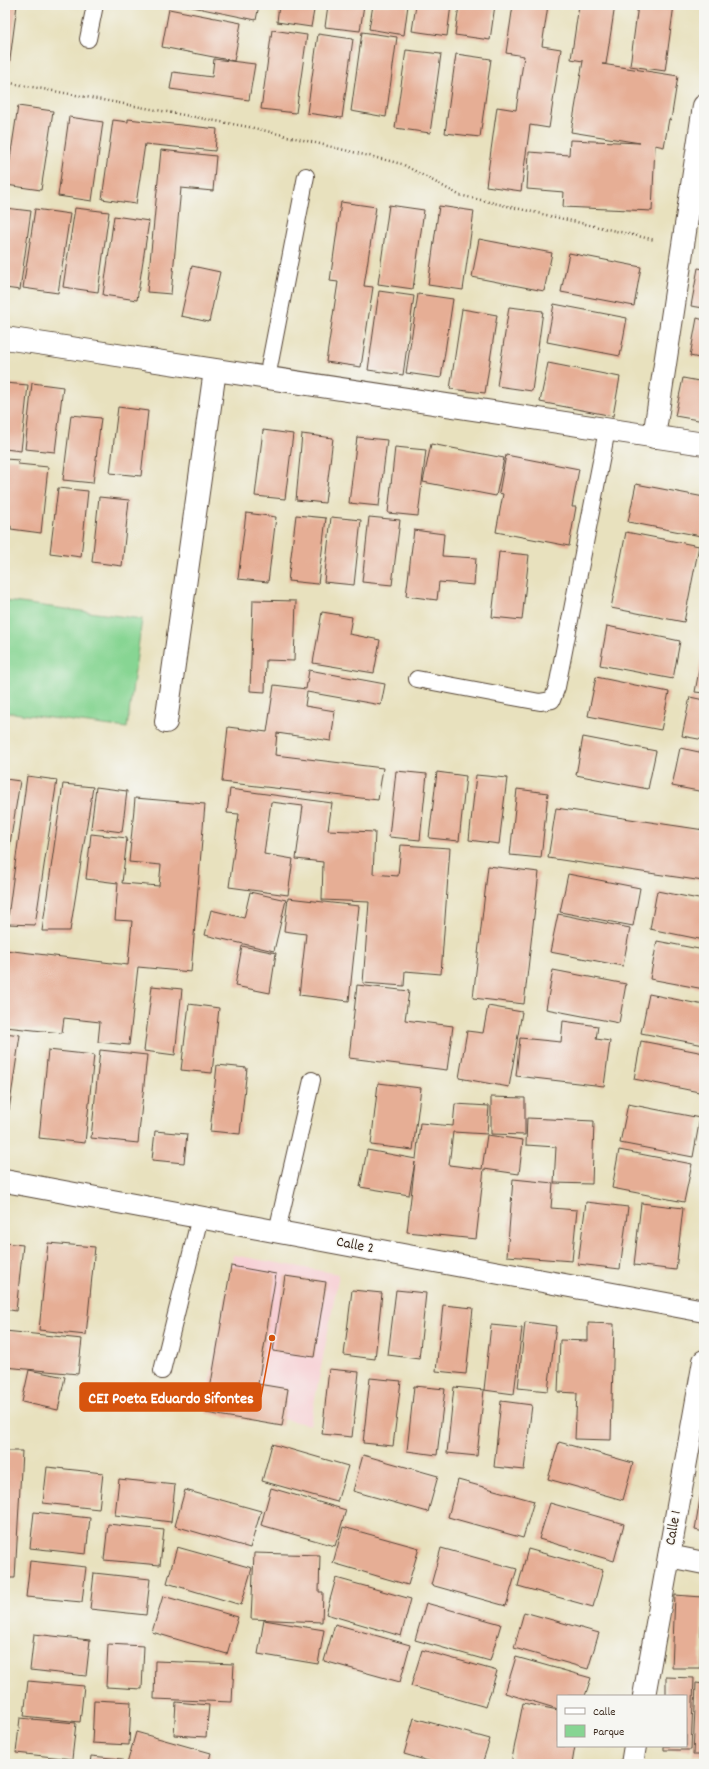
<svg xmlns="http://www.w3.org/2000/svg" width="709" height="1769" viewBox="0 0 709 1769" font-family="Dekko,sans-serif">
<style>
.built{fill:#f7cfd4}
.green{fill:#87d593;stroke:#618058}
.building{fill:#e6ae95}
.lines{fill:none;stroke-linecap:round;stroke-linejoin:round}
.service-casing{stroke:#554536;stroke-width:18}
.minor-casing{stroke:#554536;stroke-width:24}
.path{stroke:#554536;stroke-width:2.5;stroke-dasharray:1 3;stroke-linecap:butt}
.service{stroke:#fff;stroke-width:16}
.minor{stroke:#fff;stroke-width:22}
.labels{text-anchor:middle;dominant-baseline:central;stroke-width:3;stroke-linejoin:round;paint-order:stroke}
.street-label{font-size:15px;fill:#3b2a1e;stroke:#f6f6f2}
.leader{fill:none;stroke:#d7540e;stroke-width:1.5}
.callout-dot{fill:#d7540e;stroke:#f6f6f2;stroke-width:1.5}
.callout{fill:#d7540e;stroke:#d7540e;stroke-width:1.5}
.callout-label{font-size:16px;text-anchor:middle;font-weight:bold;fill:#fff}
</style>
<rect width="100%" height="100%" fill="#f6f6f2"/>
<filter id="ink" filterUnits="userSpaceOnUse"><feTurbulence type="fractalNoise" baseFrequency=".025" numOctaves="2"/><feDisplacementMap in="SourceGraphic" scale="8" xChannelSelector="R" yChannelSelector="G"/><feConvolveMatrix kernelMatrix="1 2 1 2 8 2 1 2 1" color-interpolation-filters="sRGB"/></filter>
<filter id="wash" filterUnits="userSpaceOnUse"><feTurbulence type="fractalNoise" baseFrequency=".012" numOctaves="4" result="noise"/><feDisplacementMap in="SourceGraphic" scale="16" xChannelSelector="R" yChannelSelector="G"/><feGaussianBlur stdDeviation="0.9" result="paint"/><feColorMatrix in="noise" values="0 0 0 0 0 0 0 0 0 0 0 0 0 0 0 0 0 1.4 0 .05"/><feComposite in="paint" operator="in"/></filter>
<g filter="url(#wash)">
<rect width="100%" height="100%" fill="#e8e1be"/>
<path class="built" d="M233,1255L339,1274L310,1425L206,1402Z"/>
<path class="green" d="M5,601L142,619L127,728L5,712Z"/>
<g id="blocks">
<path class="building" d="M5,5H17L9,67L5,66Z
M183,5H259L256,20Z
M279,5H315L311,27L277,22Z
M328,5H364L360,31L325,27Z
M373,5H408L404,35L369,29Z
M416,5H451L447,36L412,31Z
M459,5H495L490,40L455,35Z
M513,5H548L542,46L561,49L549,128L530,125L521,191L486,186L497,107L516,110L524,56L506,53Z
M579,5H615L606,64H602L678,76L671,120L669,119L664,147L655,145L652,211L563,207L564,192L527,189L529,152L569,155L570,140L640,143L571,132L583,61L571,59Z
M638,5H674L665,71L630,66Z
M169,9L241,23L234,61L162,47Z
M272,30L307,35L296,113L261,109Z
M362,32L397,37L386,117L351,111Z
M318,34L353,39L342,118L307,113Z
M406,50L441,54L430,133L395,128Z
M456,54L491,59L480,137L445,133Z
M214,59L255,64L249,100L170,89L173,72L212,77Z
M18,106L53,111L41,190L6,185Z
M69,117L103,122L92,201L58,196Z
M128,119L217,129L215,151L145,144L136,204L102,199L113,120L128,122Z
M161,150L216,156L213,191L181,188L171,294L147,292Z
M341,202L376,207L364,286L373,287L361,367L326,362L338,282L330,281Z
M389,205L424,210L413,289L378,284Z
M439,206L474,211L463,290L428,285Z
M5,208L31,211L20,290L5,288Z
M75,208L109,212L98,292L63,287Z
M35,209L70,214L58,293L23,288Z
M114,216L149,221L137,300L103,295Z
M479,239L552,253L544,291L472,277Z
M569,253L641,267L634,306L561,292Z
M192,266L220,272L209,322L181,316Z
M698,268L704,269V308L691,306Z
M379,291L414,296L403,375L368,370Z
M418,294L453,299L441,378L406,373Z
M554,304L627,318L620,356L547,342Z
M509,307L543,311L532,391L497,386Z
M462,309L497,315L485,393L450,389Z
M697,318L704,320V359L690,356Z
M548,363L620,377L613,416L540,402Z
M683,378L704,382V421L675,416Z
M5,383L28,385L21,451L5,449Z
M32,383L63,387L55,452L25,449Z
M118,407L148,411L141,476L110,473Z
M71,415L101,418L93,483L63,480Z
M263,430L293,434L285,499L255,496Z
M302,434L333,438L325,503L296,500Z
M357,437L387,440L379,506L349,503Z
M431,444L504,458L496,496L423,482Z
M395,447L426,450L418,516L388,513Z
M506,455L579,469L572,507H576L569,546L496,532L503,494L499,493Z
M5,459L19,460L18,464L48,467L41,533L11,529V526L5,525Z
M636,484L704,497V520L701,536L628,522Z
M58,488L88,491L81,557L50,553Z
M99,497L129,500L122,566L92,562Z
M246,513L276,517L268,582L238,579Z
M296,515L326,518L318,584L288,581Z
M331,517L361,520L354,585L324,582Z
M369,517L400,520L392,585L362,582Z
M414,530L444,534L442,556L476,558L474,585L439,582L437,600L406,596Z
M626,532L699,546L684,622L611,608Z
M499,552L529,555L522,620L492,617Z
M253,600L296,601L294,661L266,660L265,692L250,691Z
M322,612L352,617L349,634L380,640L374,673L313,663Z
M607,626L680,641L673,679L600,665Z
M702,654H704V693L695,692Z
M309,670L385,684L381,705L307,692L305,706L335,711L331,741L277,733L275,755L383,768L378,800L222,782L228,727L267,732L274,685L306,689Z
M596,677L669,692L661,730L588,716Z
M690,697L704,700V740L682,736Z
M583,737L656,751L648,789L576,775Z
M680,748L704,753V792L672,786Z
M396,771L427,774L420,840L389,837Z
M437,772L466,776L459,841L429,838Z
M476,775L507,778L499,844L469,840Z
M27,776L57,780L35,925L7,924Z
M5,779L20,781L6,869H5Z
M63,784L93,787L70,931H42Z
M96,787L127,791L122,832L91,828Z
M230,789L332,803L328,830L375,832L373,874L398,876L401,845L450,848L441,974L405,971L404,986L363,983L369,902L322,900L323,862L296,859L303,806L271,802L264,854L293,859L288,895L229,887L239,814L227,813Z
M517,789L548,793L541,858L510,855Z
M135,798L205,804L191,972L138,967L129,1045L98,1042L100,1022L64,1018L62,1033L5,1027V950L128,965L132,921L115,920L118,883L86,879L91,834L127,838L122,883L159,886L161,865L129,862Z
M556,808L704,830L703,881L548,858Z
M488,866L539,872L524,1004L473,998Z
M568,874L640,888L633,926L560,912Z
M657,891L704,900V940L650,929Z
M250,892L286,900L274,951L205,935L211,910L244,918Z
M288,898L359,906L349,1001L299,995L306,934L284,931Z
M558,914L630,928L623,966L550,952Z
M657,941L704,950V989L650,979Z
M242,946L276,953L270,993L235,986Z
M553,970L626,984L619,1023L546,1009Z
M357,985L409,991L405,1020L453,1026L447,1070L349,1058Z
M152,986L182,989L175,1055L144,1051Z
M649,994L704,1005V1045L641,1033Z
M189,1004L219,1008L212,1073L181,1070Z
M488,1006L522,1012L509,1087L459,1078L467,1031L483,1033Z
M563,1021L598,1026L596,1039L610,1041L604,1086L516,1076L520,1038L561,1042Z
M5,1033L20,1035L9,1110H5Z
M641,1041L704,1053V1093L634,1079Z
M48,1050L94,1055L85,1143L39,1138Z
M100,1050L147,1055L138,1143L91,1138Z
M217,1065L247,1068L240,1134L210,1131Z
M378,1083L421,1088L413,1150L371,1145Z
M491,1097L525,1098V1135L491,1134Z
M455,1104L489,1106L487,1134L453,1132L449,1165L482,1169L487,1135L523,1140L519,1174L484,1169L476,1239L407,1232L415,1162L409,1195L360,1187L367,1150L416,1159L420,1123L453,1126Z
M628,1104L700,1118L693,1157L620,1143Z
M527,1118L594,1121L592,1184L554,1183L556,1147L526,1145Z
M155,1131L187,1134L184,1163L152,1160Z
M619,1150L692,1164L684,1202L612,1188Z
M513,1179L553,1183L551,1208L577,1210L572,1261L507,1256Z
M586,1202L628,1207L620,1269L578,1264Z
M641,1203L683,1208L676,1270L634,1265Z
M5,1243L23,1245L16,1311L5,1309Z
M48,1243L95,1247L86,1335L39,1330Z
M231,1266L276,1274L258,1384L288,1389L282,1426L206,1413Z
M285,1276L326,1282L314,1357L273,1351Z
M352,1290L382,1293L375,1359L344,1355Z
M396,1290L426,1293L419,1359L388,1355Z
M443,1305L473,1308L466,1374L436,1371Z
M525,1322L556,1326L548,1391L518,1388Z
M588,1323L614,1324L611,1440L575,1439L577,1393L558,1392L560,1340L588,1341Z
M491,1325L522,1328L514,1394L484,1390L477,1456L447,1453L454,1387L484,1390Z
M5,1331L82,1339L78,1374L5,1367Z
M329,1369L359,1372L352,1437L322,1434Z
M29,1370L65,1377L58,1410L22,1402Z
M370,1378L401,1381L393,1446L363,1443Z
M414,1386L445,1389L437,1455L407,1451Z
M501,1401L532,1405L524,1470L494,1467Z
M559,1442L633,1463L623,1500L548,1479Z
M272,1444L348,1466L337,1502L262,1481Z
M5,1451H22L15,1578H5Z
M363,1455L438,1476L428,1512L353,1491Z
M47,1467L103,1473L99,1509L43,1503Z
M119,1479L175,1485L171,1522L115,1515Z
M458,1480L534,1501L523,1538L448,1517Z
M703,1480H704V1532L695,1530Z
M271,1488L346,1510L335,1546L261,1525Z
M185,1490L261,1511L250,1548L175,1526Z
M550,1503L624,1524L614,1561L539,1539Z
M34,1512L90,1518L86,1554L30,1548Z
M108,1524L164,1530L160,1565L104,1560Z
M343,1527L419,1548L408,1585L333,1563Z
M177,1547L252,1568L241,1605L167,1583Z
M441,1548L517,1569L506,1606L431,1585Z
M528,1549L603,1570L593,1607L518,1586Z
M254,1553L320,1555L319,1592H323L322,1622L251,1619Z
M30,1561L86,1567L82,1602L26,1597Z
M94,1573L150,1579L146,1615L90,1609Z
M336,1578L411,1599L401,1636L326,1614Z
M675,1595L702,1597L700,1668H672Z
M163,1596L238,1617L227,1654L152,1632Z
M426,1603L501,1624L490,1661L415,1640Z
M524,1612L599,1633L588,1669L514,1648Z
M264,1620L324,1630L318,1664L258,1654Z
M335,1624L410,1645L400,1682L324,1661Z
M34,1634L90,1640L86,1676L30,1670Z
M108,1644L144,1646L142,1689L106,1687Z
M422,1650L497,1671L486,1707L411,1686Z
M703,1653H704V1675H702Z
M516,1657L591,1678L585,1696H558V1709L505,1693Z
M155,1661L234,1664L232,1702L154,1699Z
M666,1677L694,1678L691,1750H664V1746H686V1696H666Z
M28,1681L84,1686L80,1722L24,1716Z
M696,1683L704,1684V1755H693Z
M94,1700L131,1702L129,1745L92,1743Z
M176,1702L209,1705L206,1737L174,1735Z
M523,1703L558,1710V1746H575L572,1764H511Z
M20,1718L76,1723L72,1759L16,1753Z
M414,1718L490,1739L482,1764H439L404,1754Z
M136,1732L211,1753L208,1764H127Z
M91,1756L122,1759L121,1764H90Z"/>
</g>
</g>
<g filter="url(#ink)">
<use href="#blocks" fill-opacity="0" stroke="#554536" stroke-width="1"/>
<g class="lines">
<g class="service-casing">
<path id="service" d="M88,39L95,5
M267,378L306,176
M417,679L540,702L552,700L557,687L607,430
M277,1231L312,1080
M162,1371L200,1217"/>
</g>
<g class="minor-casing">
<path id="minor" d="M5,338L704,444
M654,437L704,106
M166,722L215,370
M5,1181L704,1311
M669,1556L704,1563
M644,1696L704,1361
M632,1764L635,1746"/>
</g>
<path class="path" d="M5,82L254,128L402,164L459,195L655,240"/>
<use href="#service" class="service"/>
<use href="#minor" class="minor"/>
</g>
</g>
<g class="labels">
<g class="street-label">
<text transform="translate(355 1246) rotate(11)">Calle 2</text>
<text transform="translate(674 1528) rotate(-80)">Calle 1</text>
</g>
</g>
<path class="leader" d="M272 1338L261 1397"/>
<circle class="callout-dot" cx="272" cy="1338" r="4"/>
<rect class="callout" x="80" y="1383" width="181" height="28" rx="4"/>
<g class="callout-label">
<text x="171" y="1403">CEI Poeta Eduardo Sifontes</text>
</g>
<rect width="709" height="1769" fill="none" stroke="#f6f6f2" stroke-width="20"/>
<rect x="557" y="1695" width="130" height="52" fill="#f6f6f2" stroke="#aba49d"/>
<rect x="565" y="1708" width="20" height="6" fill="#ffffff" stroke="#aba49d"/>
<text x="593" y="1715" font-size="12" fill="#3b2a1e">Calle</text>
<rect x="565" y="1725" width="20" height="12" fill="#87d593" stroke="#aba49d"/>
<text x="593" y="1735" font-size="12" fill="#3b2a1e">Parque</text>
</svg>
